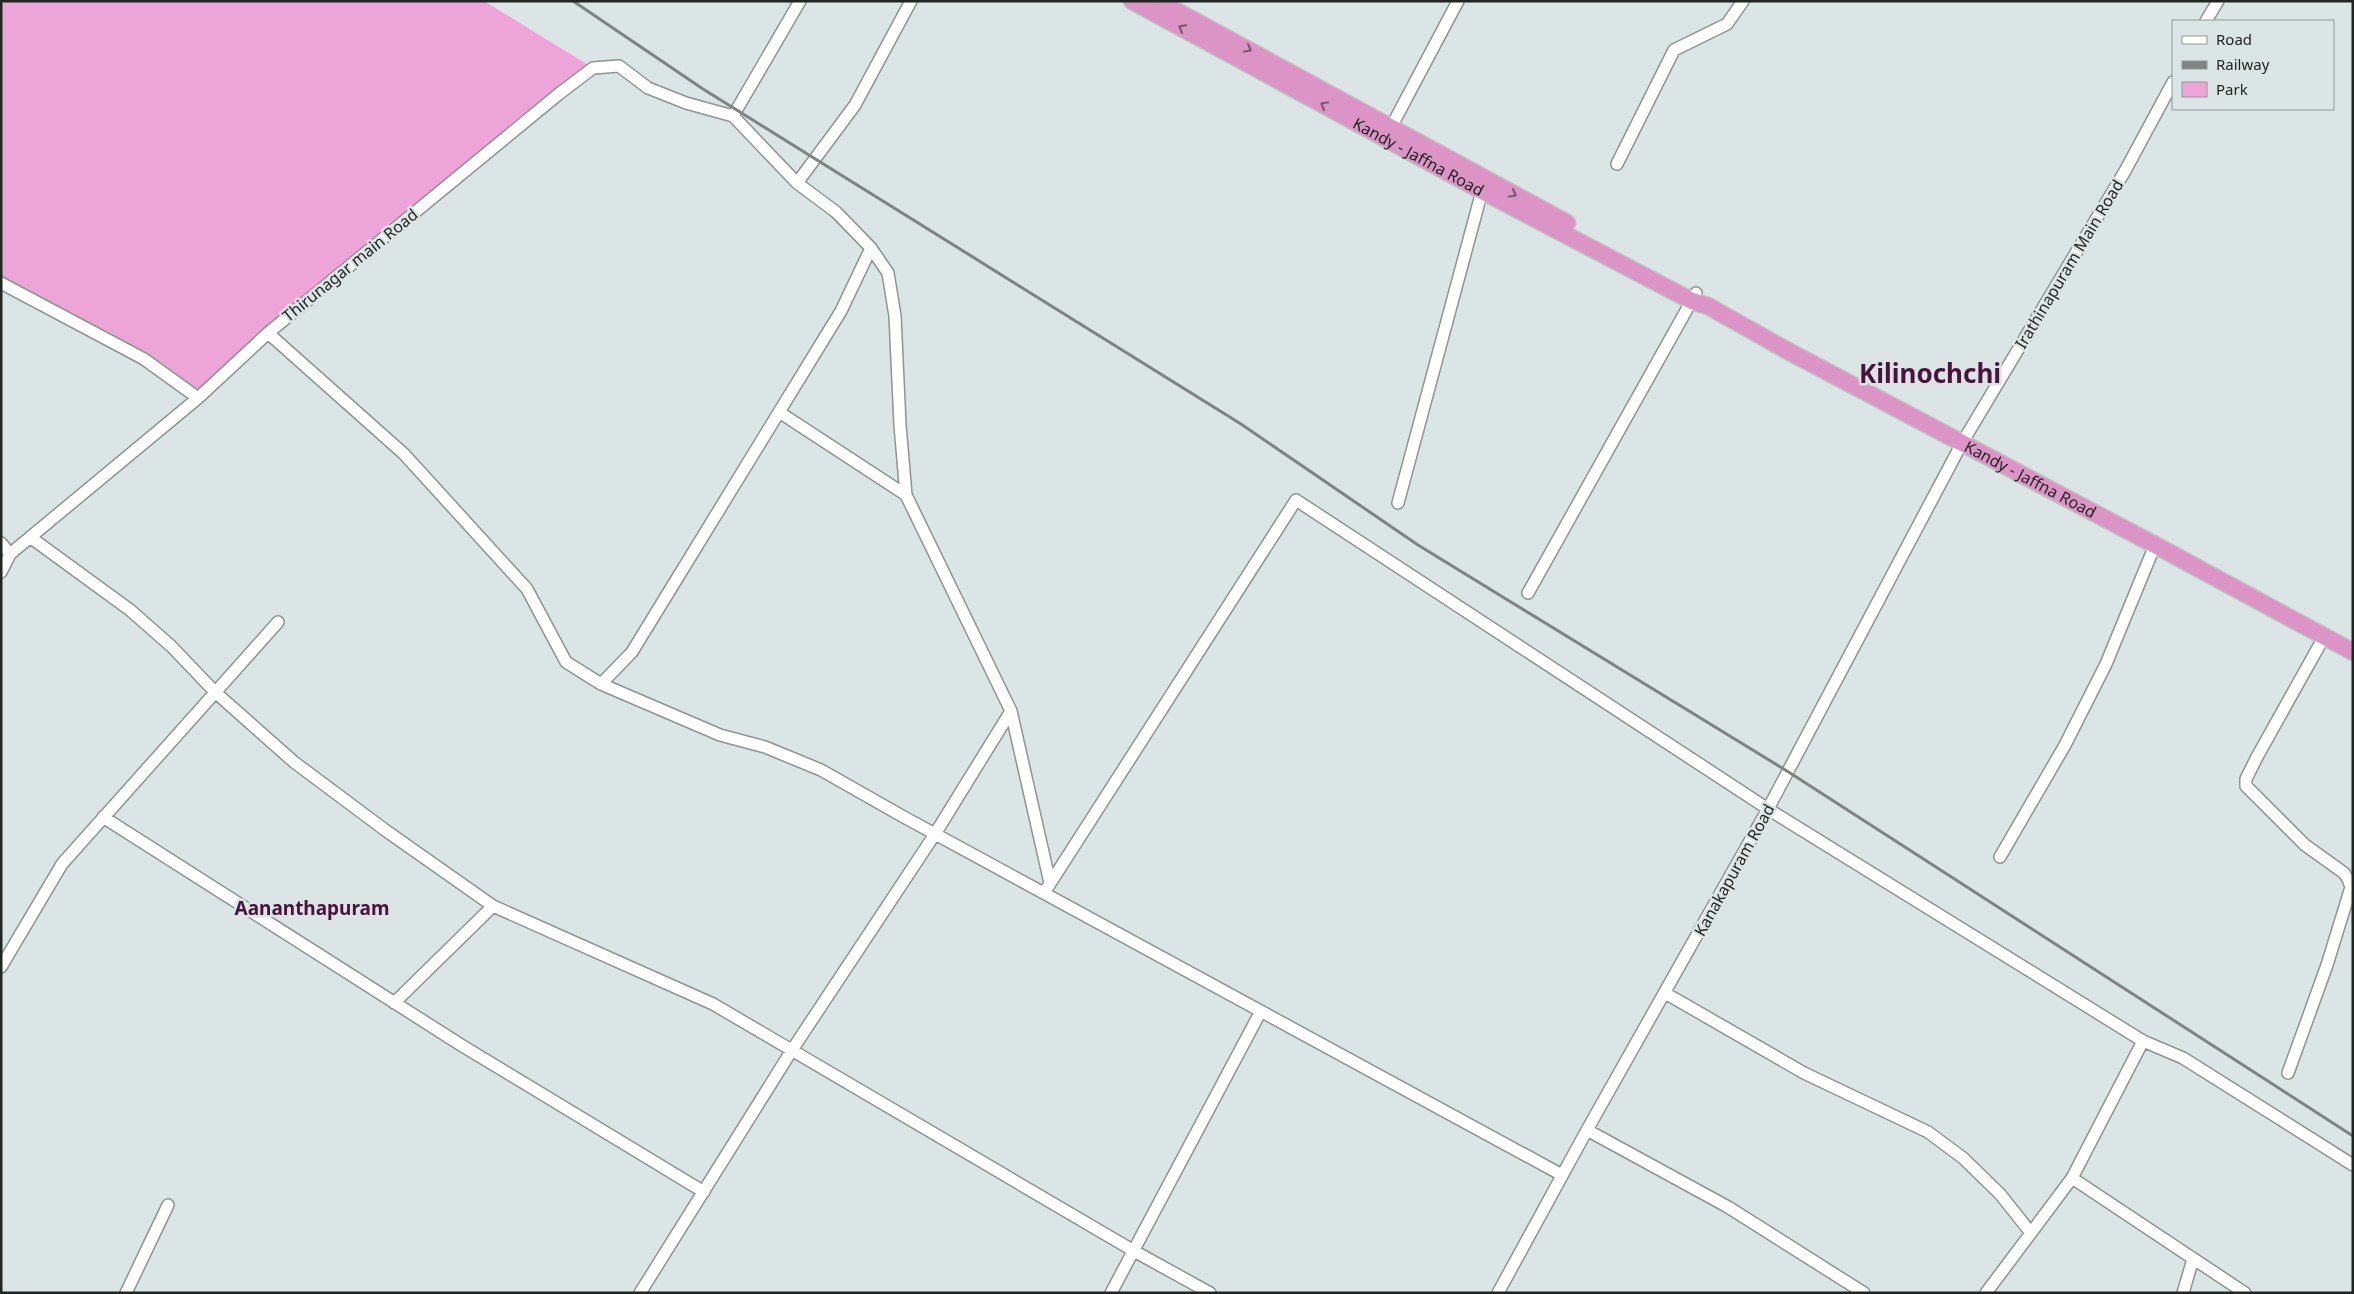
<svg xmlns="http://www.w3.org/2000/svg" width="2354" height="1294" viewBox="0 0 2354 1294" font-family="'Noto Sans',sans-serif">
<style>
.green{fill:#eda5d7}
.lines{fill:none;stroke-linecap:round;stroke-linejoin:round}
.minor-casing{stroke:#8c9494;stroke-width:14}
.highway-casing{stroke:#c1c2c2;stroke-width:19}
.minor{stroke:#fff;stroke-width:11}
.highway{stroke:#db94c5;stroke-width:16}
.rail{stroke:#7d8483;stroke-width:3}
.oneway{stroke:#75576c}
.labels{text-anchor:middle;dominant-baseline:central;stroke-width:5;stroke-linejoin:round;paint-order:stroke}
.street-label{font-size:16px;fill:#212524;stroke:#dce5e5}
.quarter-label{font-size:19px;font-weight:bold;fill:#4a123d;stroke:#dce5e5}
.town-label{font-size:26px;font-weight:bold;fill:#4a123d;stroke:#dce5e5}
</style>
<rect width="100%" height="100%" fill="#dce5e5"/>
<path class="green" d="M1,1H484L593,68L198,398L1,286Z"/>
<g class="lines">
<g class="minor-casing">
<path id="minor" d="M800,1L733,116L797,183L855,105L911,1
M2206,21L2218,1
M1388,133L1458,1
M1617,164L1674,50L1727,24L1743,1
M871,248L888,273L895,316L900,425L906,495L1011,711L1050,883
M1,283L144,359L198,398
M268,333L404,454L527,589L566,662L601,684L632,652L841,311L871,248L836,212L797,183
M779,412L906,495
M1398,503L1482,191
M30,537L130,610L171,646L215,692L294,762L385,830L493,906L713,1004L1134,1251L1210,1293
M1,543L10,554
M1,572L10,554L198,398L268,333L560,93L593,68L619,66L648,88L686,103L733,116
M1528,593L1696,293
M601,684L720,735L765,747L821,770L902,816L1562,1175
M103,817L461,1045L704,1192
M2000,857L2065,745L2106,664L2155,545
M1044,893L1296,500L1768,809L2143,1041L2183,1058L2353,1165
M1,967L62,864L278,622
M1665,993L1804,1073L1928,1132L1963,1158L2000,1194L2031,1233
M394,1003L493,906
M2288,1073L2327,965L2351,887L2348,879L2344,873L2305,845L2246,786V779L2257,757L2324,637
M1587,1130L1728,1207L1864,1293
M2072,1178L2245,1293
M126,1293L168,1205
M640,1293L792,1050L935,834L1011,711
M1111,1293L1261,1011
M1498,1293L1587,1130L1768,809L1962,443L2125,171L2173,82
M1986,1293L2072,1178L2143,1041
M2183,1293L2193,1259"/>
</g>
<g class="highway-casing">
<g id="highway">
<path id="s1" d="M1132,1L1482,191L1692,301L1708,306L1786,350L2155,545L2353,652"/>
<path d="M1158,1L1567,223"/>
</g>
</g>
<use href="#minor" class="minor"/>
<use href="#highway" class="highway"/>
<path class="rail" d="M573,1L703,89L1241,424L1418,545L1787,771L2353,1136"/>
</g>
<defs><path id="oneway-chevron" d="M-2-3.5L2.5 0L-2 3.5" fill="none" stroke-width="1.6" stroke-linecap="round" stroke-linejoin="round" transform="scale(1.25)"/></defs>
<g class="oneway">
<use href="#oneway-chevron" transform="translate(1182 28) rotate(-152)"/>
<use href="#oneway-chevron" transform="translate(1248 49) rotate(29)"/>
<use href="#oneway-chevron" transform="translate(1324 105) rotate(-151)"/>
<use href="#oneway-chevron" transform="translate(1513 194) rotate(29)"/>
</g>
<g class="labels">
<g class="street-label">
<text stroke="none"><textPath href="#s1" startOffset="326">Kandy - Jaffna Road</textPath></text>
<text transform="translate(2069 264) rotate(-59)">Irathinapuram Main Road</text>
<text transform="translate(350 265) rotate(-39)">Thirunagar main Road</text>
<text stroke="none"><textPath href="#s1" startOffset="1018">Kandy - Jaffna Road</textPath></text>
<text transform="translate(1734 870) rotate(-61)">Kanakapuram Road</text>
</g>
<g class="quarter-label">
<text x="312" y="908">Aananthapuram</text>
</g>
<g class="town-label">
<text x="1930" y="373">Kilinochchi</text>
</g>
</g>
<rect width="2354" height="1294" fill="none" stroke="#212524" stroke-width="5"/>
<rect x="2172" y="20" width="162" height="90" fill="#dce5e5" stroke="#919898"/>
<rect x="2182" y="36" width="25" height="8" fill="#ffffff" stroke="#919898"/>
<text x="2216" y="45" font-size="15" fill="#212524">Road</text>
<rect x="2182" y="61" width="25" height="8" fill="#7d8483" stroke="#919898"/>
<text x="2216" y="70" font-size="15" fill="#212524">Railway</text>
<rect x="2182" y="82" width="25" height="15" fill="#eda5d7" stroke="#919898"/>
<text x="2216" y="95" font-size="15" fill="#212524">Park</text>
</svg>
